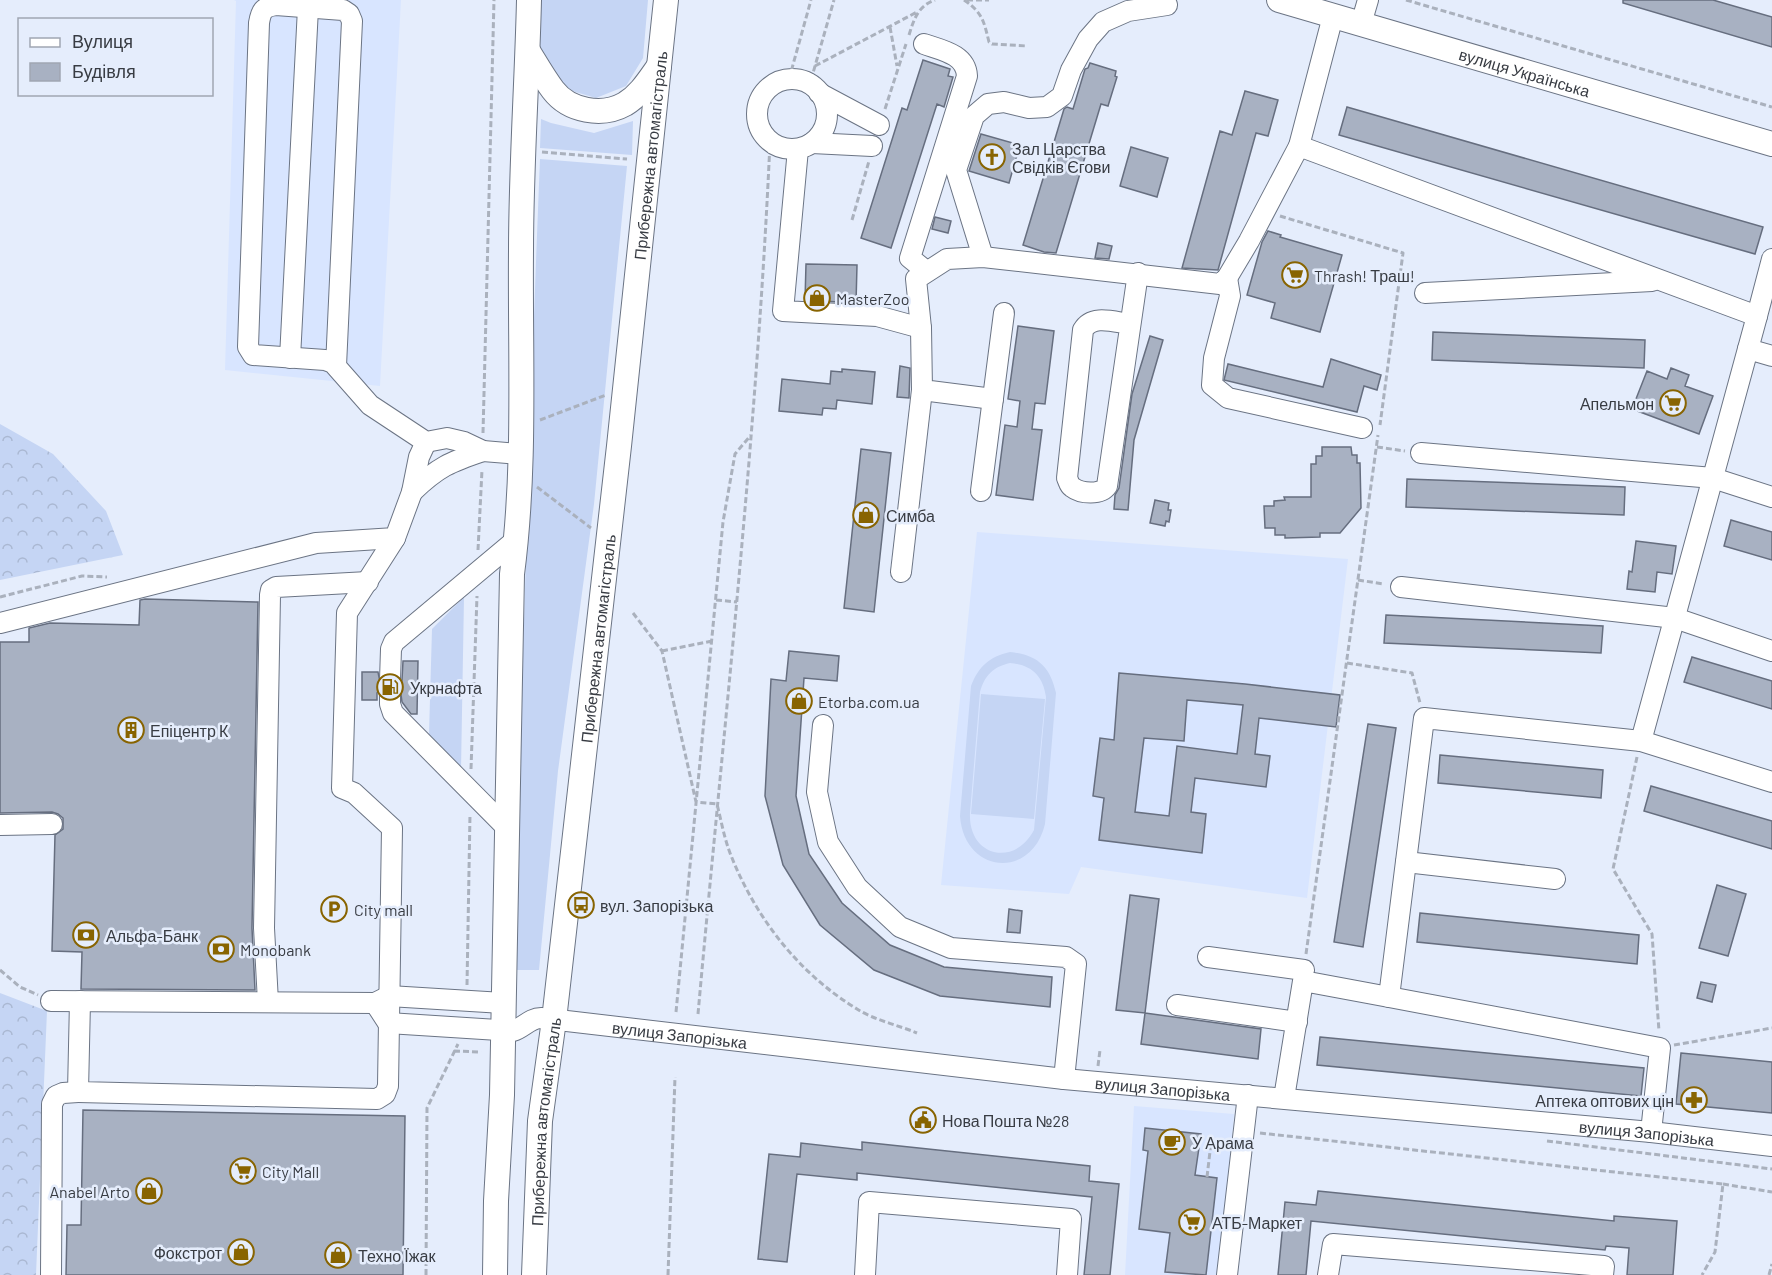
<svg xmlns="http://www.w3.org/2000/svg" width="1772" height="1275" viewBox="0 0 1772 1275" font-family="Barlow,sans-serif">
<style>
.built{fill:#d8e5ff}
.grass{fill:#c5d5f4;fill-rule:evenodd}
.forest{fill:url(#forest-crowns)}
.building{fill:#a8b1c2;stroke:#666e7f;stroke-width:1.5;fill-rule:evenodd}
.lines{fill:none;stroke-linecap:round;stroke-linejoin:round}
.minor-casing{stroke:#6b7484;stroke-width:22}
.major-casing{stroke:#6b7484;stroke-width:26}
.path{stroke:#aab1bd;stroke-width:3;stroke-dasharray:6 3;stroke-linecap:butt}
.minor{stroke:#fff;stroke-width:20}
.major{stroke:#fff;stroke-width:24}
.labels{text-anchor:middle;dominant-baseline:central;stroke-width:5;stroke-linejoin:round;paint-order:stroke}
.street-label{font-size:16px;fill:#383c43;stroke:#e5edfc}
.poi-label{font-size:16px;fill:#383c43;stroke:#e5edfc;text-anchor:start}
</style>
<defs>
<pattern id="forest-crowns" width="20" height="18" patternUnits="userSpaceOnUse" patternTransform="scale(1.5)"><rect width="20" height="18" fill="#c5d5f4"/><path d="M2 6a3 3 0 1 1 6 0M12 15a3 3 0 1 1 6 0" fill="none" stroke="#aab8d2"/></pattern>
</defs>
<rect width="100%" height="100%" fill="#e5edfc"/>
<path class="built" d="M234,0H401L380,386L225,370L236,1Z
M977,532L1348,559L1307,898L1081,867L1069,894L941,885Z
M1134,1106L1234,1114L1220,1275H1125Z"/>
<path class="grass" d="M541,0H648L643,58L626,86L596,98L562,88L539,53Z
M541,119L551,123L594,133L633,121L632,155L540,148Z
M540,159L627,166L594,504L558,771L539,970H513C522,700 529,429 540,159Z
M464,597L461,770L429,734L432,629Z
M1010,652C1037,655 1050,666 1056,693L1045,824C1032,880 964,874 960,816L971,686C979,666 989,657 1010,652ZM1010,663C1032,665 1043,676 1046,697L1034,830C1014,868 968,856 970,813L980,692C985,675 993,667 1010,663Z
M981,694L1045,699L1034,819L971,814Z"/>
<path class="forest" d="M0,424L53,454L106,511L123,555L0,580Z
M0,993L47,1011L36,1275H0Z"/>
<path class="building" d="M1623,0H1713L1772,17V47L1623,3Z
M923,60L950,69L948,76L953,77L944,107L937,104L891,248L861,238L902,108L907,110Z
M1090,63L1116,71L1115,76L1117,77L1108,106L1101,104L1056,253L1044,252L1023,245L1064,109L1067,107L1073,109L1085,69L1088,68Z
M1245,91L1278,100L1268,136L1256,133L1218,270L1182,268L1220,131L1232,135Z
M1347,107L1763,227L1755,254L1339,135Z
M981,134L1020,145L1009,183L969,171Z
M1131,147L1168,158L1157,197L1120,186Z
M935,217L951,221L948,233L932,229Z
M1268,231L1281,235L1280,237L1342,255L1320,332L1271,318L1275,303L1247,295L1262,242Z
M1098,243L1112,246L1109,259L1095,258Z
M806,264L857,265L856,303L805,300Z
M1018,326L1054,331L1045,404L1035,403L1032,429L1042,430L1033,500L996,495L1005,425L1017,427L1020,401L1008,399Z
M1433,332L1645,340L1644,368L1432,360Z
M1150,336L1163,340L1134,440L1128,510L1114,509L1115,495L1119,488L1132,394Z
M1331,359L1381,375L1377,390L1364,386L1357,412L1224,380L1228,364L1323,387Z
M900,366L910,368L909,398L897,397Z
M1671,368L1689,375L1685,386L1713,396L1699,434L1632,409L1647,371L1667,379Z
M842,369L875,372L872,404L837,400L836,409L823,408L822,415L779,411L782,379L830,384L831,371L842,372Z
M1322,447H1351L1352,455H1357V463H1360L1361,508L1340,533H1320V537L1285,538V535H1275V528H1265L1264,506H1274V501L1285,500L1284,497H1311V464H1316V456H1322Z
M861,449L891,453L874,612L844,608Z
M1407,479L1625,487L1624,515L1406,507Z
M1155,500L1169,503L1168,510H1171L1169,522L1166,521L1165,526L1150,523Z
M1731,520L1772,532V560L1724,546Z
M1636,541L1676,546L1672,574L1657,572L1655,592L1627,589L1629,571L1632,572Z
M145,599L258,602L252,928L255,990L81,989L82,952L52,951L55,835L63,829V818L58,814L52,812L0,813V642H29V628L50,623L139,625L140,600Z
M1386,615L1603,626L1601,653L1384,643Z
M789,651L839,656L837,681L804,678L796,796L809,854L842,903L890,945L944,967L1052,977L1050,1007L940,996L874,970L820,925L783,865L765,796L771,679L786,681Z
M1692,657L1772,681V709L1684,682Z
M403,661H418L417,714H411L402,702L400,687L402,680Z
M362,672H378L381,687L377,693V700H362Z
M1119,673L1245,684L1340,695L1336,727L1259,718L1255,754L1270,756L1266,787L1195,778L1191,812L1206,814L1202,853L1099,840L1104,798L1093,796L1100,738L1114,740ZM1187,700L1243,705L1237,754L1177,746L1169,816L1135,812L1144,738L1184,741Z
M1368,724L1396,728L1363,947L1334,942Z
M1440,755L1603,770L1601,798L1438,783Z
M1651,786L1772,821V849L1644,811Z
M1717,885L1746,894L1728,956L1699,948Z
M1130,895L1159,899L1145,1013L1116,1010Z
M1009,909L1022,911L1020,933L1007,932Z
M1420,913L1639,935L1637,964L1417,942Z
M1701,982L1716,985L1712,1002L1697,998Z
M1145,1013L1261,1029L1258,1059L1141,1044Z
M1320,1037L1644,1068L1641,1096L1317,1065Z
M1681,1053L1772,1062V1113L1676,1104Z
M83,1110L405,1116L403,1275H66L67,1225H81Z
M1145,1128L1201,1134L1195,1175L1217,1178L1206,1275L1165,1272L1170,1233L1139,1229L1148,1151L1143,1150Z
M862,1142L1090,1166L1089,1181L1119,1184L1110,1275H1084L1092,1197L857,1173V1180L797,1174L787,1262L758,1259L769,1154L800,1157L801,1143L862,1150Z
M1318,1191L1614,1221V1216L1677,1221L1673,1275H1627L1629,1248L1606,1246L1605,1250L1311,1221L1306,1275H1278L1285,1202L1316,1205Z"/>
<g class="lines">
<g class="minor-casing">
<g id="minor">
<path d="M1361,24L1368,0"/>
<path d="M924,44C941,50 966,54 967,76L910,258L926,271"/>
<circle cx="792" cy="114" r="35"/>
<path d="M819,93L879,125"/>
<path d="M812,143L872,146"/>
<path d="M1299,146L1757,316L1641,741"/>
<path d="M798,149L783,311L877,316L921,328"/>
<path d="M983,257L956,170L974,116L988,104L1004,102L1029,108L1047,107L1062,96L1071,70L1088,39L1103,22L1128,11L1167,5"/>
<path d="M1227,278L1230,296L1214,358L1212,385L1228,398L1362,428"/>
<path d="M1425,293L1652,281"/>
<path d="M1757,316L1772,259"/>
<path d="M1130,324C1114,322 1092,314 1083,330L1067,478C1069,482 1069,485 1072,487C1081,494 1101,495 1107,486L1138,273"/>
<path d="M1748,349L1772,356"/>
<path d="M290,358L308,8"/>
<path d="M336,366L352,21L349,14L343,10L276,5C263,7 261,11 259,23L248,347L253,355L325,360L333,363L370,405L426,442L447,438L464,442L483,451L520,454"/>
<path d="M993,399L922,390L921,328L916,279L947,259L983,257L1220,284L1227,278L1249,241L1299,146L1333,16"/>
<path d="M1421,453L1713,478L1772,497"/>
<path d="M981,491L1004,313"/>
<path d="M412,492C438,467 450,462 483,451"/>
<path d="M901,572L922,390"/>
<path d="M1401,587L1675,618L1772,651"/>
<path d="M0,623L316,543L395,538L412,492L419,457L426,442"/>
<path d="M390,680L391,649L394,642L517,539"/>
<path d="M390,694V704L393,713L506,827"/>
<path d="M823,725L817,792L828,842L857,887L900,927L951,948L1066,957L1076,964L1064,1079"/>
<path d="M0,825L52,824"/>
<path d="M1406,862L1555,879"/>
<path d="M1208,957L1304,970"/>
<path d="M51,1001L375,1003L389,996L503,1003"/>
<path d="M80,1001L78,1092L377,1099L385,1094L388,1086L392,828L354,793L342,788L347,613L395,538"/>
<path d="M268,1002L264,928L270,595L271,590L276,587L368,582"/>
<path id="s1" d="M375,1003L388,1023L513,1031C523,1028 530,1018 541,1018L1064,1079L1651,1132L1772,1146"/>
<path d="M1177,1005L1297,1022"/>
<path d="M1284,1098L1303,981L1389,997"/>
<path d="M1651,1132L1660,1048L1389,997L1424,718L1641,741L1772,782"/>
<path d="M51,1275L52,1104L56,1096L63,1093L78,1092"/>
<path d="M865,1275L869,1202L1071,1219L1067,1275"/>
<path d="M1227,1275L1248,1095"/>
<path d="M1328,1275L1333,1244L1604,1266L1603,1275"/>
</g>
</g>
<g class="major-casing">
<g id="major">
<path id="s2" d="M1279,0L1772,144"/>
<path d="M528,51C536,64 544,78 553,90C569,111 602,117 625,104C640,95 649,80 659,66"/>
<path d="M495,1275L496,1201L502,1095L512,574C526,467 520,358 521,251C521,167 527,84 529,0"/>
<path id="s3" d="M534,1275L540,1121L554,1020L619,446L666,0"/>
</g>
</g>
<path class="path" d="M964,0C983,13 984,22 989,42L992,44L1027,46
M967,0H989
M1406,0L1772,107
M890,27L897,66
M909,35C914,19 918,6 935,0
M815,66L917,12
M789,79L811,0
M811,80L834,0
M885,109L906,44
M542,152L627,159
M1280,216L1403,253L1380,425
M852,220L869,161
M1401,274L1412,283
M540,420L606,395
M483,433L494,0
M1377,447L1405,451
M537,487L591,528
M478,550L482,470
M1358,580L1384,584
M0,597L82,576L107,577
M716,600L737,602
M633,613L662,651L696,802L717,804C721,820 724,837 730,853C755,917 798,973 857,1009C874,1020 898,1025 917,1033
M662,651L712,641
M1347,663L1412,673L1420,703
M1637,757L1613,869L1652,934L1659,1031
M471,769L477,596
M1306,954L1378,435
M0,970L20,987L38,995
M467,985L470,814
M676,1012L723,522L735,454L751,435
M698,1014C724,724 757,433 770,142
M1674,1045L1772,1028
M454,1051L481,1052
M1098,1066L1100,1050
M1260,1133L1723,1184L1715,1252L1702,1275
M1547,1141L1772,1169
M1207,1177L1211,1143
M1723,1184L1772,1192
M426,1275L427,1108L458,1044
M668,1275L675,1077
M1769,1275L1772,1264"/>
<use href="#minor" class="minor"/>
<use href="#major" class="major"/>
</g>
<defs>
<g id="church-ring" transform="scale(1.35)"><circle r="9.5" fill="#e5edfc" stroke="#886401" stroke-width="1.5"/><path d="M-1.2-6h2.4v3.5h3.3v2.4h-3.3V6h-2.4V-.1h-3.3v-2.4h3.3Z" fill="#886401"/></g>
<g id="supermarket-ring" transform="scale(1.35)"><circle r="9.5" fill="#e5edfc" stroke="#886401" stroke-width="1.5"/><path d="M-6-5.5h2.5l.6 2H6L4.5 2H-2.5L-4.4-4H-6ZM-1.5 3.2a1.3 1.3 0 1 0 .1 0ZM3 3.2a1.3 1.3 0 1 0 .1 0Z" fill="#886401"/></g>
<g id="shop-ring" transform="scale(1.35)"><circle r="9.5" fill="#e5edfc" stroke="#886401" stroke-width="1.5"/><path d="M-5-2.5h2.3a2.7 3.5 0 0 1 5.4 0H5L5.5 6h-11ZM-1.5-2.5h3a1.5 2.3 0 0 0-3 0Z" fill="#886401"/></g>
<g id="fuel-ring" transform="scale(1.35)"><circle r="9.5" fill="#e5edfc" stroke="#886401" stroke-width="1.5"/><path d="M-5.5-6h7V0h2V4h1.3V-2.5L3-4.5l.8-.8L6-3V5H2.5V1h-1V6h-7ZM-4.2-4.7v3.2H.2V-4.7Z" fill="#886401"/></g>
<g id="building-ring" transform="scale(1.35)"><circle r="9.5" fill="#e5edfc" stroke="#886401" stroke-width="1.5"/><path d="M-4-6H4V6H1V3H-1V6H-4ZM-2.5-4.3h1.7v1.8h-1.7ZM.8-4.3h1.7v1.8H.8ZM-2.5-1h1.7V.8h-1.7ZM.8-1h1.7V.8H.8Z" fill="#886401"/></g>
<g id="bus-ring" transform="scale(1.35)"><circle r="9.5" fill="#e5edfc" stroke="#886401" stroke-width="1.5"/><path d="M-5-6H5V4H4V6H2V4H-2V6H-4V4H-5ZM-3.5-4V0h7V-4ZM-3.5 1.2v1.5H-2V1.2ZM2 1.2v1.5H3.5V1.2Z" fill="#886401"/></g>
<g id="parking-ring" transform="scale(1.35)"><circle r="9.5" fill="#e5edfc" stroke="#886401" stroke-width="1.5"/><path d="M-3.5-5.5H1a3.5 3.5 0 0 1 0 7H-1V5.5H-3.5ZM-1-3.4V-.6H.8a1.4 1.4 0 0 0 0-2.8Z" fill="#886401"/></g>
<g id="bank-ring" transform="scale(1.35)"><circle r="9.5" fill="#e5edfc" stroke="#886401" stroke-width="1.5"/><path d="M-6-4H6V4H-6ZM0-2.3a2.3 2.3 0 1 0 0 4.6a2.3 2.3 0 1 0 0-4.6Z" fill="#886401"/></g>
<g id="pharmacy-ring" transform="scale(1.35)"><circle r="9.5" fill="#e5edfc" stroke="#886401" stroke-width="1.5"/><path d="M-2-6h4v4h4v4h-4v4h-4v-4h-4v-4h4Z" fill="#886401"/></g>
<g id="civic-ring" transform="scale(1.35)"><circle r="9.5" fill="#e5edfc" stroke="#886401" stroke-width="1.5"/><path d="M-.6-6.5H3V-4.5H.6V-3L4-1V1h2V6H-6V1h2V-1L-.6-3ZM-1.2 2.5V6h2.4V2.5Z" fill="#886401"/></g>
<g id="cafe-ring" transform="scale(1.35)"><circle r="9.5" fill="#e5edfc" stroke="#886401" stroke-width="1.5"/><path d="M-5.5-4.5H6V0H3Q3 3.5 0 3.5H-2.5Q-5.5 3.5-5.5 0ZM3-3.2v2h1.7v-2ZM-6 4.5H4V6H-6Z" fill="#886401"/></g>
</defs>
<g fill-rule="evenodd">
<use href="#church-ring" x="992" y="157"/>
<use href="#supermarket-ring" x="1295" y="275"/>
<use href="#shop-ring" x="817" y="298"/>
<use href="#supermarket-ring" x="1673" y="403"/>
<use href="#shop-ring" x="866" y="515"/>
<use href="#fuel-ring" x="390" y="687"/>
<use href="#shop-ring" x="799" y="701"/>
<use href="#building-ring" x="131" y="730"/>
<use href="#bus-ring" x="581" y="905"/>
<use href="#parking-ring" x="334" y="909"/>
<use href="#bank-ring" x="86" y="935"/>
<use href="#bank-ring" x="221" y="949"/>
<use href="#pharmacy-ring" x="1694" y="1100"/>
<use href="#civic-ring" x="923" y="1120"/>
<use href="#cafe-ring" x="1172" y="1142"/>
<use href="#supermarket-ring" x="243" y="1171"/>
<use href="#shop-ring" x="149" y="1191"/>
<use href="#supermarket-ring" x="1192" y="1222"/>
<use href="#shop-ring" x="241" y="1252"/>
<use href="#shop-ring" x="338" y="1255"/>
</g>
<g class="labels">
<g class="street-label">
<text stroke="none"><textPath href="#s2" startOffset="256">вулиця Українська</textPath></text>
<text stroke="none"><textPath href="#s3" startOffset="1126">Прибережна автомагістраль</textPath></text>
<text stroke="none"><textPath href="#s3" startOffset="640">Прибережна автомагістраль</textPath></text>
<text stroke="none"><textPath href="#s1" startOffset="320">вулиця Запорізька</textPath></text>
<text stroke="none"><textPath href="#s1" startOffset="806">вулиця Запорізька</textPath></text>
<text stroke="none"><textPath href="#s3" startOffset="154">Прибережна автомагістраль</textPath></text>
<text stroke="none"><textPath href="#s1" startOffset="1292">вулиця Запорізька</textPath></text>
</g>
<g class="poi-label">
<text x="1012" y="148">Зал Царства<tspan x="1012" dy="18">Свідків Єгови</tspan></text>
<text x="1314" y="275">Thrash! Траш!</text>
<text x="836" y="298">MasterZoo</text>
<text x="1654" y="403" text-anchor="end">Апельмон</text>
<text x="886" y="515">Симба</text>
<text x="410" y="687">Укрнафта</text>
<text x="818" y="701">Etorba.com.ua</text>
<text x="150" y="730">Епіцентр К</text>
<text x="600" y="905">вул. Запорізька</text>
<text x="354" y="909">City mall</text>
<text x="106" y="935">Альфа-Банк</text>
<text x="240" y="949">Monobank</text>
<text x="1674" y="1100" text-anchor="end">Аптека оптових цін</text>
<text x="942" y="1120">Нова Пошта №28</text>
<text x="1192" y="1142">У Арама</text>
<text x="262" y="1171">City Mall</text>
<text x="130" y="1191" text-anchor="end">Anabel Arto</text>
<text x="1212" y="1222">АТБ-Маркет</text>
<text x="222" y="1252" text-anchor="end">Фокстрот</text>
<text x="358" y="1255">Техно Їжак</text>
</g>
</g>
<rect x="18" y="18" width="195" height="78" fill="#e5edfc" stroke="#a0a6b2" stroke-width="1.5"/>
<rect x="30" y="38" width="30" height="9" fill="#ffffff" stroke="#a0a6b2" stroke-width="1.5"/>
<text x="72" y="48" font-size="18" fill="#383c43">Вулиця</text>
<rect x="30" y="63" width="30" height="18" fill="#a8b1c2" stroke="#a0a6b2" stroke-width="1.5"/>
<text x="72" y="78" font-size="18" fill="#383c43">Будівля</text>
</svg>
